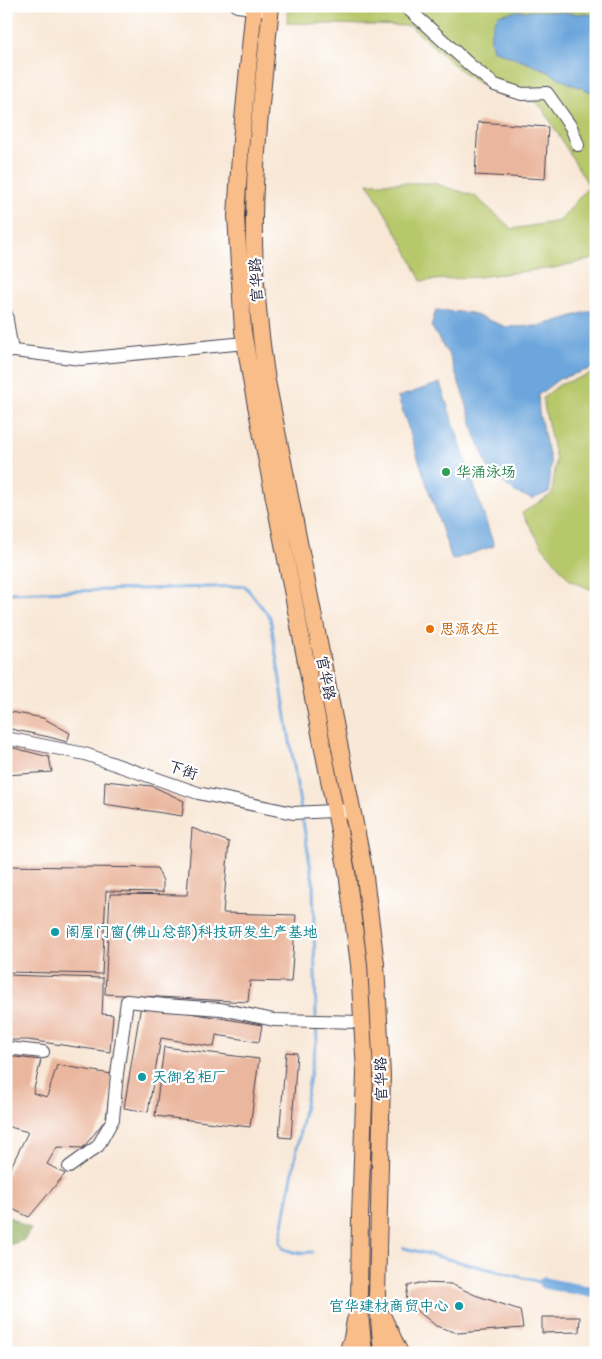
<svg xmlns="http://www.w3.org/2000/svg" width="602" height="1359" viewBox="0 0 602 1359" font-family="'Shantell Sans','LXGW WenKai TC',sans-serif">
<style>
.green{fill:#b7c86b;stroke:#6c7553}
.forest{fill:#91ac5f;stroke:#5a674d}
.water{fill:#6ca6dc;stroke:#47648c}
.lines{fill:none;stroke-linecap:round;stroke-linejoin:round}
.stream{stroke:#6ca6dc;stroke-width:3}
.canal{stroke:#6ca6dc;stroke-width:11}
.building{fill:#eab69d}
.minor-casing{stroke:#424052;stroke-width:14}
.major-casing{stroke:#424052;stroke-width:18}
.minor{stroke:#fff;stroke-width:12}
.major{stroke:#f8bd89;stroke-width:16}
.leisure-dot{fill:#2e9e5b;stroke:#fff;stroke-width:2}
.food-dot{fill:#e8710a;stroke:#fff;stroke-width:2}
.culture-dot{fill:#0f9aa8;stroke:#fff;stroke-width:2}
.labels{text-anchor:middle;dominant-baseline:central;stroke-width:4.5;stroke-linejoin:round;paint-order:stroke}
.street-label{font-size:15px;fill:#22223b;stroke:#fff}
.leisure-label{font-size:15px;fill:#27864d;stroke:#fff;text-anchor:start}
.food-label{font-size:15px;fill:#c56008;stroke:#fff;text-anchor:start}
.culture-label{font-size:15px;fill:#0d838f;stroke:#fff;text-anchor:start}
</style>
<rect width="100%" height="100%" fill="#fff"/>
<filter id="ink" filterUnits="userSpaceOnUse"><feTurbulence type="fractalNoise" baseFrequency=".02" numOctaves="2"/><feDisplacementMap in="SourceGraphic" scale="10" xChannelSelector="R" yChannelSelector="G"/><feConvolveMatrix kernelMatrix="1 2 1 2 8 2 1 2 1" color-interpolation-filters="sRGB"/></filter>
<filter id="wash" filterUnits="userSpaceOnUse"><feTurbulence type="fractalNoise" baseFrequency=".0096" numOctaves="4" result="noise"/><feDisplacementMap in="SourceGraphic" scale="20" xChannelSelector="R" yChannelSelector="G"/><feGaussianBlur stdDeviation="1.12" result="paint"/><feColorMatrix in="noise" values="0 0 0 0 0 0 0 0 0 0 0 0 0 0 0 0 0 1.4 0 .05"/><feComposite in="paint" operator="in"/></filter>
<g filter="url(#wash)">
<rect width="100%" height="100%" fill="#f8e7d5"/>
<path class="green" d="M288,6H596V258L554,268L477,277L421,281L406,249L368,183H433L475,196L512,229L560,221L589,186L543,109L536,102L501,95L467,76L410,26L287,23Z
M596,372V592L570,580L542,546L522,513L552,494L556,460L545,410L543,398L559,385Z"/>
<path class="forest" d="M6,1215L31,1229L24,1240L6,1246Z"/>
<path class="water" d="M517,11H543L596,15V94L569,83L543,69L493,50C488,34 491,29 498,15Z
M596,309V367L559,379L538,395L539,413L551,463L549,492L532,499L515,492L490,472L476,437L466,403L450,357L431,326L436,310L471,313L506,327L540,326Z
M440,383L494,546L452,560L398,397Z"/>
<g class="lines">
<path class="stream" d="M6,593L245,586L270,617L301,810
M302,816L313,881L316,1017
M404,1248L544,1283
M312,1252L296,1253L284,1249L280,1242L317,1038L316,1023"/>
<path class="canal" d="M544,1283L596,1293"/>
</g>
<g id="blocks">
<path class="building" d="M478,122L548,127L545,179L475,175Z
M6,711L43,718L70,733L67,742L49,737L6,728Z
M14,748L49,757L52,772L6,775V749Z
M105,781L152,786L184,801L182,816L104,804Z
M192,828L229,842L223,913L296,915L291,982L250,981L248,1002L105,994L110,894L187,895Z
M6,866L157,868L163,881V892L106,891L102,974L6,972Z
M6,975L103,978V994L102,1014L113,1015L110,1052L28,1040H6Z
M141,1005L262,1025L259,1042L216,1035L214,1047L161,1038L148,1112L124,1108Z
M164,1047L259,1059L250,1127L155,1116Z
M286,1052L297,1053L291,1138L279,1137Z
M6,1056L41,1060L33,1093L47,1097L57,1065L112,1074L106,1119L83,1148L57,1147L47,1164L65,1174L29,1217L6,1206V1177L28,1132L6,1126Z
M419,1283L451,1284L475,1295L520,1310L523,1328L458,1333L436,1326L406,1301L408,1286Z
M542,1317H580L579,1332L542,1333Z"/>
</g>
</g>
<g filter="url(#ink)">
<use href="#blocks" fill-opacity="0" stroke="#424052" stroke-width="1"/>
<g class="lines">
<g class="minor-casing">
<path id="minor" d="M237,6L261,9
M405,6L471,66L495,85L522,94L547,93L571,127L578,145
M6,314L12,351
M6,350L81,359L245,343
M6,738L85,754L198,793L293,813L352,810
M6,1048L43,1052
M69,1167L98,1146L113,1119L117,1074L127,1001L165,1005L221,1009L274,1020L362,1022"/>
</g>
<g class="major-casing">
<path id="major" d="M254,6L241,141L236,216L243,331L252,385L347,872L359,965L365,1073L360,1217L359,1303L364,1353
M271,6C264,77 255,147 254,218C253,273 259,327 267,381L364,869L376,964L382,1075L377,1296L382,1353
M383,1317L400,1353
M347,1353L352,1338L355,1320"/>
</g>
<use href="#minor" class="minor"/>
<use href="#major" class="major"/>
</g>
</g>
<circle class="leisure-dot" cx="446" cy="472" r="5"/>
<circle class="food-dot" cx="430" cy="629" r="5"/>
<g class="culture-dot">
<circle cx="55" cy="932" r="5"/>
<circle cx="142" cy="1077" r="5"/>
<circle cx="459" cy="1306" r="5"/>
</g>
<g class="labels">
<g class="street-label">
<text transform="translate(256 280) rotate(-93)">官华路</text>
<text transform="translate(326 678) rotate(79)">官华路</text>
<text transform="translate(183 770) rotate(19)">下街</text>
<text transform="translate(381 1079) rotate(-91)">官华路</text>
</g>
<g class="leisure-label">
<text x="456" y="472">华涌泳场</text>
</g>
<g class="food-label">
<text x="440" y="629">思源农庄</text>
</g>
<g class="culture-label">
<text x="65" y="932">阁屋门窗(佛山总部)科技研发生产基地</text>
<text x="152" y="1077">天御名柜厂</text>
<text x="449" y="1306" text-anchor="end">官华建材商贸中心</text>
</g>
</g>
<rect width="602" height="1359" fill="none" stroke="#fff" stroke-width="25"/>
</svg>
